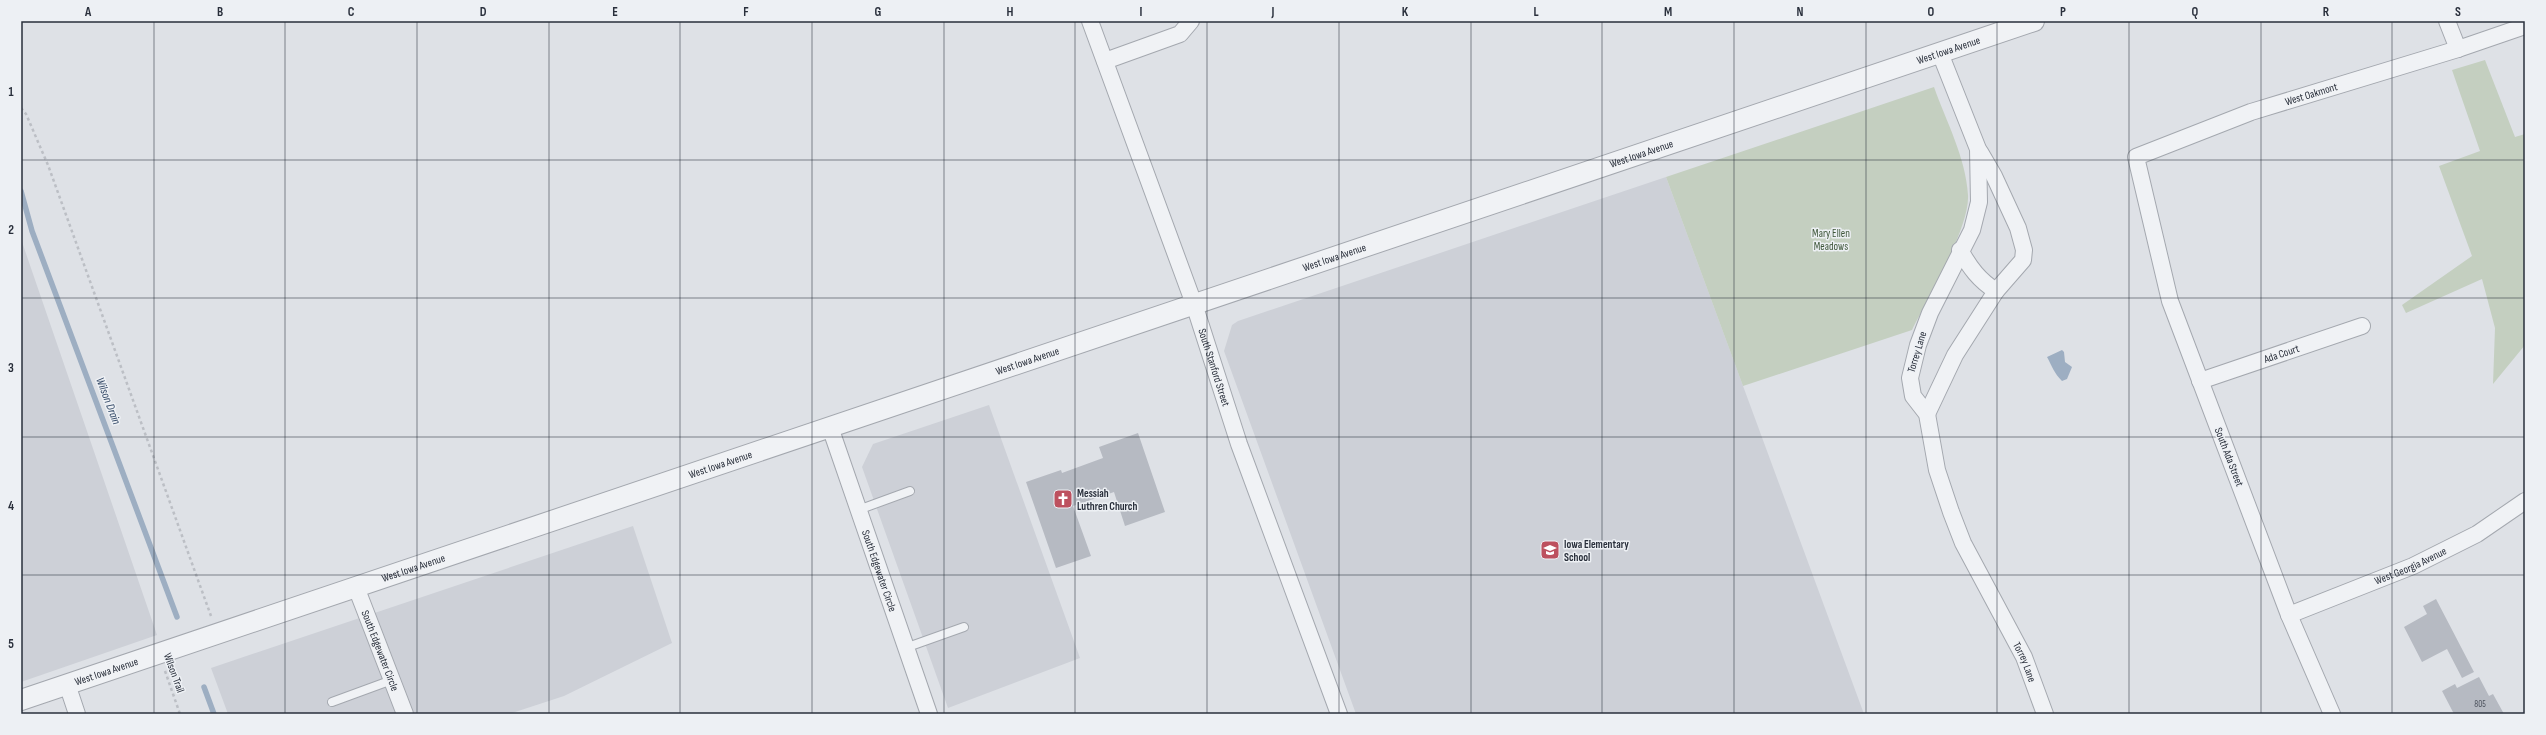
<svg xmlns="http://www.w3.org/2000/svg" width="2546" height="735" viewBox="0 0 2546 735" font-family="'Sofia Sans Condensed',sans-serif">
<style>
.built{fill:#cdd0d7}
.green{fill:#c4cfc0}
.water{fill:#9daec2}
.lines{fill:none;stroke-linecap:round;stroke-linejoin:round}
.stream{stroke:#9daec2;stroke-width:5.5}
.building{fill:#b6bac2}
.service-casing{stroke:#a4a8af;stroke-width:10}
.minor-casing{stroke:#a4a8af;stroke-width:18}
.tertiary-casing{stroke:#a4a8af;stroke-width:22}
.path{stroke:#bcbfc5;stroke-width:2.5;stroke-dasharray:3 3;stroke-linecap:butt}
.service{stroke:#f0f2f5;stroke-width:8}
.minor{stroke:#f0f2f5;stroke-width:16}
.tertiary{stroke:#f0f2f5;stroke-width:20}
.grid{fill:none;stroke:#292f3b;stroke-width:1;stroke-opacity:0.55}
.labels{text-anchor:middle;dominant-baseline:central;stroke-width:3;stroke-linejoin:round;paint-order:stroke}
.number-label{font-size:9px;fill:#4c525d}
.street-label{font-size:11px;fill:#292f3b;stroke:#edf0f4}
.park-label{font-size:11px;fill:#3d5538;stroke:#edf0f4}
.poi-label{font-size:11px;font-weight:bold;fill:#292f3b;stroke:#edf0f4;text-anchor:start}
.water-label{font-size:12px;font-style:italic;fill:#384d6a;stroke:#edf0f4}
.neatline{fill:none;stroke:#292f3b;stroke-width:1.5}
.grid-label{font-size:13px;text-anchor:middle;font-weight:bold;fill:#292f3b}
</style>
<rect width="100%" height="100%" fill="#dee1e6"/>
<path class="built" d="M1666,177L1864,714H1356L1224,351L1232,325L1238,321Z
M21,239L157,635L21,682Z
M989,405L1080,658L948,708L862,467L873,444Z
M633,526L672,643L564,696L509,714H228L211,668Z"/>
<path class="green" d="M2485,60L2515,137L2525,134V345L2493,384L2495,328L2482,279L2406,313L2402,305L2472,256L2439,166L2480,151L2452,70Z
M1934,87C1946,121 1966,158 1968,195C1970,227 1928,298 1912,330L1743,386L1666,177Z"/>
<path class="water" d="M2062,350L2064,352L2065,362L2072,367L2067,379L2062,381C2054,373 2052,366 2047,357Z"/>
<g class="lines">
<path class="stream" d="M21,191L32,231L177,617
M204,687L214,714"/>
</g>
<path class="building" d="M1138,433L1165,512L1125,526L1114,492L1073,506L1091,556L1056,568L1026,482L1061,470L1062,473L1103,458L1099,447Z
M2436,599L2474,672L2462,678L2447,649L2422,662L2404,627L2427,614L2423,606Z
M2479,677L2489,696L2493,694L2504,714H2454L2442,691L2455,684L2457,688Z"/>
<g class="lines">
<g class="service-casing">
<path id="service" d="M858,510L910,491
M905,648L964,627
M332,702L392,680"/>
</g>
<g class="minor-casing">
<g id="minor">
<path id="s1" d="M1090,21L1194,304L1239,444L1339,714"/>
<path d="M2447,21L2458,49"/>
<path id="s2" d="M1940,53L1978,149L1979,202L1972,230L1930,313L1918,345L1910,378L1913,396L1927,414L1937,470L1951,512L1963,543L2024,657L2045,714"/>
<path d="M1105,61L1180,34L1191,21"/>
<path d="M1960,250C1970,268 1979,280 1996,291"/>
<path id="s3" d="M2200,381L2362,326"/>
<path d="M1927,414L1955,355L1996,291L2023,260L2024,250L2018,228L1994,176L1980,152"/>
<path id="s4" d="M830,427L929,714"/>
<path id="s5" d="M356,587L405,714"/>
<path id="s6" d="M2289,615L2413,566L2477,534L2525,501"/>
<path d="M67,684L77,714"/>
<path id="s7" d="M2332,714L2289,615L2170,301L2136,157L2251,112L2458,49L2525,26"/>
</g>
</g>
<g class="tertiary-casing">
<g id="tertiary">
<path id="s8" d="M21,700L2034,21"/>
</g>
</g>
<path class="path" d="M21,108L26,114L48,165L211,616
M165,671L180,714"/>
<use href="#service" class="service"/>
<use href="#minor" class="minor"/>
<use href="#tertiary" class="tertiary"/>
</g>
<path class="grid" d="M154,21V714M285,21V714M417,21V714M549,21V714M680,21V714M812,21V714M944,21V714M1075,21V714M1207,21V714M1339,21V714M1471,21V714M1602,21V714M1734,21V714M1866,21V714M1997,21V714M2129,21V714M2261,21V714M2392,21V714M21,160H2525M21,298H2525M21,437H2525M21,575H2525"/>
<defs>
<g id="church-square" transform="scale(1)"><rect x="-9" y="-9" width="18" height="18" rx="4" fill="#bd515f" stroke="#edf0f4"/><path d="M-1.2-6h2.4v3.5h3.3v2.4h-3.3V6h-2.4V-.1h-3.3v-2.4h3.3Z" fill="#fff"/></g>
<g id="school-square" transform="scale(1)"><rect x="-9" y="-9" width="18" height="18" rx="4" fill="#bd515f" stroke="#edf0f4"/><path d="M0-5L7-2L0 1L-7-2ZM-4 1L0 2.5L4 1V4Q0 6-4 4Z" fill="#fff"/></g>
</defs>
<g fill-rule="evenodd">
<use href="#church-square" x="1063" y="499"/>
<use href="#school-square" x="1550" y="550"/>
</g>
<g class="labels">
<g class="number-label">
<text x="2480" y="704">805</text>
</g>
<g class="street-label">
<text stroke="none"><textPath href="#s8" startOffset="2034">West Iowa Avenue</textPath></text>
<text stroke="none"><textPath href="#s7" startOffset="778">West Oakmont</textPath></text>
<text stroke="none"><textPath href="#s8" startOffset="1710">West Iowa Avenue</textPath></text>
<text stroke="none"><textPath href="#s8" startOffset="1386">West Iowa Avenue</textPath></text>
<text transform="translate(1917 352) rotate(-73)">Torrey Lane</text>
<text stroke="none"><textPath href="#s3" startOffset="86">Ada Court</textPath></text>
<text stroke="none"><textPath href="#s8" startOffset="1062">West Iowa Avenue</textPath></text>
<text stroke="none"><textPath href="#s1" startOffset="368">South Stanford Street</textPath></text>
<text transform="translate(2229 457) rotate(69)">South Ada Street</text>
<text stroke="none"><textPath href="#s8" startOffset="738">West Iowa Avenue</textPath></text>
<text stroke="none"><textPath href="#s6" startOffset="131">West Georgia Avenue</textPath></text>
<text stroke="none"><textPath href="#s8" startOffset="414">West Iowa Avenue</textPath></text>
<text stroke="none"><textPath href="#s4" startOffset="152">South Edgewater Circle</textPath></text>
<text stroke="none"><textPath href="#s5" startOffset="68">South Edgewater Circle</textPath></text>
<text stroke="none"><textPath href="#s2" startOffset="656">Torrey Lane</textPath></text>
<text stroke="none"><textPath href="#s8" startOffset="90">West Iowa Avenue</textPath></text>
<text transform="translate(174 673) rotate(70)">Wilson Trail</text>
</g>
<g class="park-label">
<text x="1831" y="233">Mary Ellen<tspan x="1831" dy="13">Meadows</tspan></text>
</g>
<g class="poi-label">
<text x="1077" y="493">Messiah<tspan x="1077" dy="13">Luthren Church</tspan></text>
<text x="1564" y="544">Iowa Elementary<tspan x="1564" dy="13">School</tspan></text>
</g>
<g class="water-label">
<text transform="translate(108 401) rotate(69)">Wilson Drain</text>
</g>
</g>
<rect width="2546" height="735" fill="none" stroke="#edf0f4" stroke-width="44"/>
<rect x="22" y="22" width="2502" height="691" class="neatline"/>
<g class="grid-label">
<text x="88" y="16">A</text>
<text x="220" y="16">B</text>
<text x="351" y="16">C</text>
<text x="483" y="16">D</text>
<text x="615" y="16">E</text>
<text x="746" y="16">F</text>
<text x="878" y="16">G</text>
<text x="1010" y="16">H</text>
<text x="1141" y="16">I</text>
<text x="1273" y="16">J</text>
<text x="1405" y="16">K</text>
<text x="1536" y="16">L</text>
<text x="1668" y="16">M</text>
<text x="1800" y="16">N</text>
<text x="1931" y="16">O</text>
<text x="2063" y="16">P</text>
<text x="2195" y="16">Q</text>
<text x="2326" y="16">R</text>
<text x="2458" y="16">S</text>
<text x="11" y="96">1</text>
<text x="11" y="234">2</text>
<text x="11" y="372">3</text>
<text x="11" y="510">4</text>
<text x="11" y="648">5</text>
</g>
</svg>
